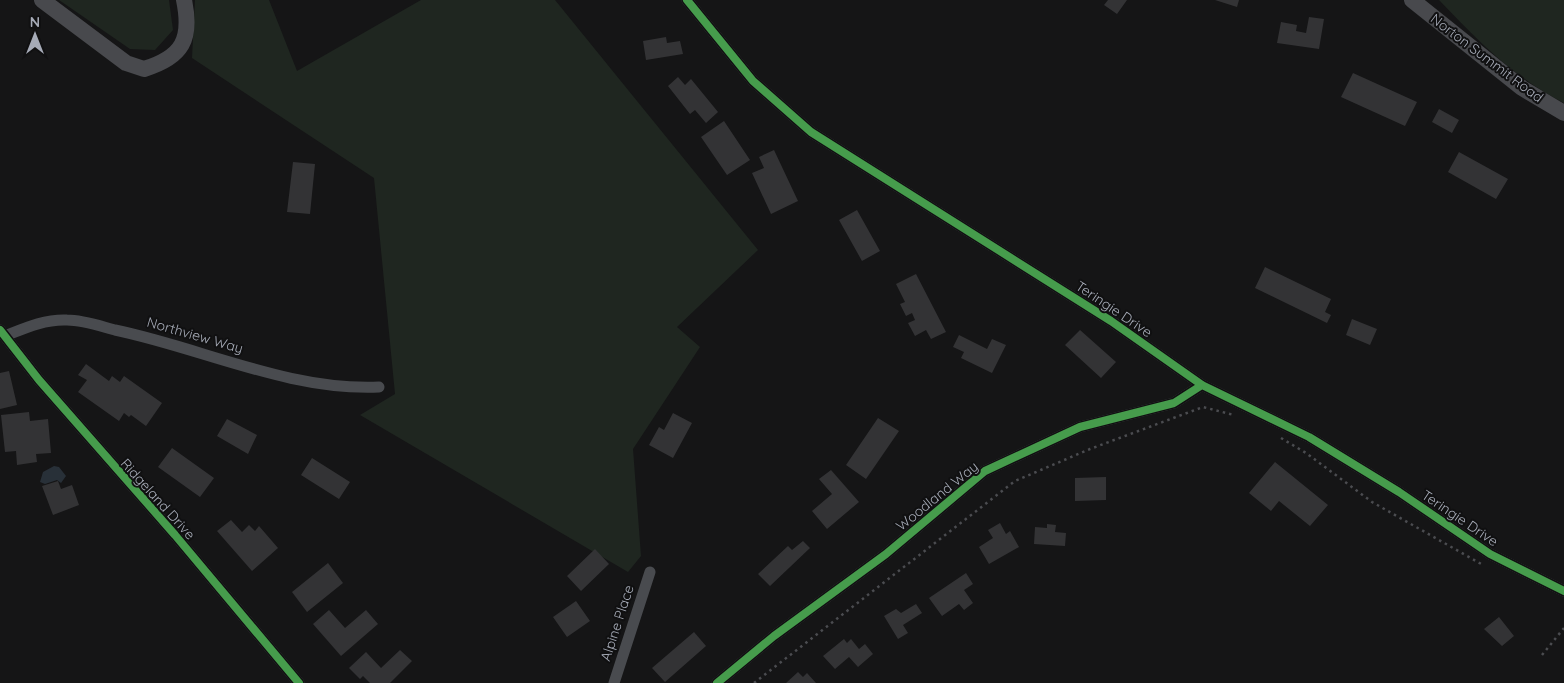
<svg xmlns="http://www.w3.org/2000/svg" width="1564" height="683" viewBox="0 0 1564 683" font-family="Quicksand,sans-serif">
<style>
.green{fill:#1f2620}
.water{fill:#283038}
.building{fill:#333335}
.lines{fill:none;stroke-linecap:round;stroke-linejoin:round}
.path{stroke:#4b4c50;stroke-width:2.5;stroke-dasharray:2.5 4;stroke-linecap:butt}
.minor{stroke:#494b4f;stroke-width:11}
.secondary{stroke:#48494d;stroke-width:16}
.cycleway-casing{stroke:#101011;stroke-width:11}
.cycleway{stroke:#469c4c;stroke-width:8}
.labels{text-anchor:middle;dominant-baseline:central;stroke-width:4;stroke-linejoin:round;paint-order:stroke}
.street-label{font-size:14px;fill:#a6abb7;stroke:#101011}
</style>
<rect width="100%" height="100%" fill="#151516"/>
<path class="green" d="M59,0H169L173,30L155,50L130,49Z
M195,0H269L297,71L421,0H555L758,250L677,327L700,347L633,449L641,556L628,572L360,415L395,394L374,178L192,58Z
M1439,0H1564V103C1512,76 1479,42 1439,0Z"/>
<path class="water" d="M54,466L59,467L66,476L61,483L57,480L45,484L40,482L43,472Z"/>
<path class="building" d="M1108,0H1127L1117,14L1104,5Z
M1215,0H1239L1237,7Z
M1309,17L1324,19L1319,49L1277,43L1281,22L1297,25L1296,31L1306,33Z
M666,37L667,43L680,41L683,54L646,60L643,41Z
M1353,73L1417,102L1405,126L1341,97Z
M678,77L685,85L691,79L718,112L706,123L695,110L690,114L668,86Z
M1439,109L1459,120L1452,133L1432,122Z
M724,121L750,160L727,175L701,137Z
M774,150L798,201L771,214L752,173L764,168L759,157Z
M1459,152L1508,179L1496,199L1448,172Z
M293,162L315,164L310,214L287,212Z
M857,210L880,251L862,261L839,220Z
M1265,267L1331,299L1325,312L1331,315L1327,323L1255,288Z
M916,274L946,332L931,339L926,330L915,336L908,323L915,320L912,313L906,316L900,304L905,302L896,284Z
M1352,319L1377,329L1370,345L1346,335Z
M1080,330L1116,362L1101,378L1065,345Z
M959,335L987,349L992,339L1006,345L992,373L961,358L964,352L953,347Z
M86,364L109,381L112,376L120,382L124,376L162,403L146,426L131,415L129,417L124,413L119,421L78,392L87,380L78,375Z
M9,371L17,405L0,409V373Z
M29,412L30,421L48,419L51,453L36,454L37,462L17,465L16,451L5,452L1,415Z
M673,413L692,423L673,458L649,445L659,427L664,430Z
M878,418L899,431L866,479L846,465Z
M227,419L257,435L248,454L217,436Z
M172,448L214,478L200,497L158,467Z
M312,458L350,482L339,499L301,475Z
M1275,462L1328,505L1310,526L1279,501L1271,511L1249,493Z
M831,470L859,502L827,529L812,511L832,494L819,479Z
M1106,477V500L1075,501V478Z
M58,481L61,489L72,485L79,505L53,515L42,486Z
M231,520L242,532L249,525L255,531L259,526L278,548L252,571L217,531Z
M1000,523L1006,534L1010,531L1019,547L989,564L979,547L993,538L988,530Z
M1047,524L1056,525L1055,532L1066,533L1065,546L1034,544L1035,527L1047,528Z
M803,541L810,548L770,586L758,574L788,546L792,550Z
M595,549L609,564L581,591L567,576Z
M328,563L343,583L307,612L292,592Z
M966,573L973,584L964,590L973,603L964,610L959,604L942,616L929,598Z
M576,601L590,621L567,637L553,617Z
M916,604L922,613L903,625L908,633L898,639L884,616L896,609L901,613Z
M329,610L345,628L366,610L378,624L341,656L313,624Z
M1499,617L1514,636L1502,646L1484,629Z
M694,632L706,646L665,682L652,668Z
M844,639L847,643L851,639L859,649L865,644L873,654L858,667L849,657L835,669L823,656Z
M400,650L412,661L390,683H370L363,676L360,679L349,668L366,652L381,668Z
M798,672L803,677L807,673L816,683H786Z"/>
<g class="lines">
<path class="path" d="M1281,438L1306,453L1372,502L1483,565
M1542,655L1564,628
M754,683L1015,481L1090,449L1203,407L1234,415"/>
<path class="minor" d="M687,0L753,81L811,132L1111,321L1202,385L1309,437L1399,492L1490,554L1564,591
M0,330L39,380L175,535L299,683
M5,336C25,328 45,319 67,320C83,320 100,326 115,330C202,348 289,391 379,387
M614,683L650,572
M717,683L774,636L886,554L985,471L1080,427L1174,403L1202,385"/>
<path class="secondary" d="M42,0L126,63L144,69C183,57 192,39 184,0
M1412,0L1522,88L1564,113"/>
<g class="cycleway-casing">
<path id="cycleway" d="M687,0L753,81L811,132L1111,321L1202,385L1309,437L1399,492L1490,554L1564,591
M0,330L39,380L175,535L299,683
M717,683L774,636L886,554L985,471L1080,427L1174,403L1202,385"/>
</g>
<use href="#cycleway" class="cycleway"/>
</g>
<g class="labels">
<g class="street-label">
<text transform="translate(1487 58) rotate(37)">Norton Summit Road</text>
<text transform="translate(1114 309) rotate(34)">Teringie Drive</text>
<text transform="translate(195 335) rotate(16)">Northview Way</text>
<text transform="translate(937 496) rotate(-39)">Woodland Way</text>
<text transform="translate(158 499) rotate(48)">Ridgeland Drive</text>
<text transform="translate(1460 518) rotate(34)">Teringie Drive</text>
<text transform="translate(617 623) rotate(-72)">Alpine Place</text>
</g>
</g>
<g transform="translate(35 35)" stroke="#101011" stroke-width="4" paint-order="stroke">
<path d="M0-4L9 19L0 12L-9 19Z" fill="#a6abb7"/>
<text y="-8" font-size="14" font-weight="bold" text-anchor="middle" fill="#a6abb7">N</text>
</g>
</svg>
